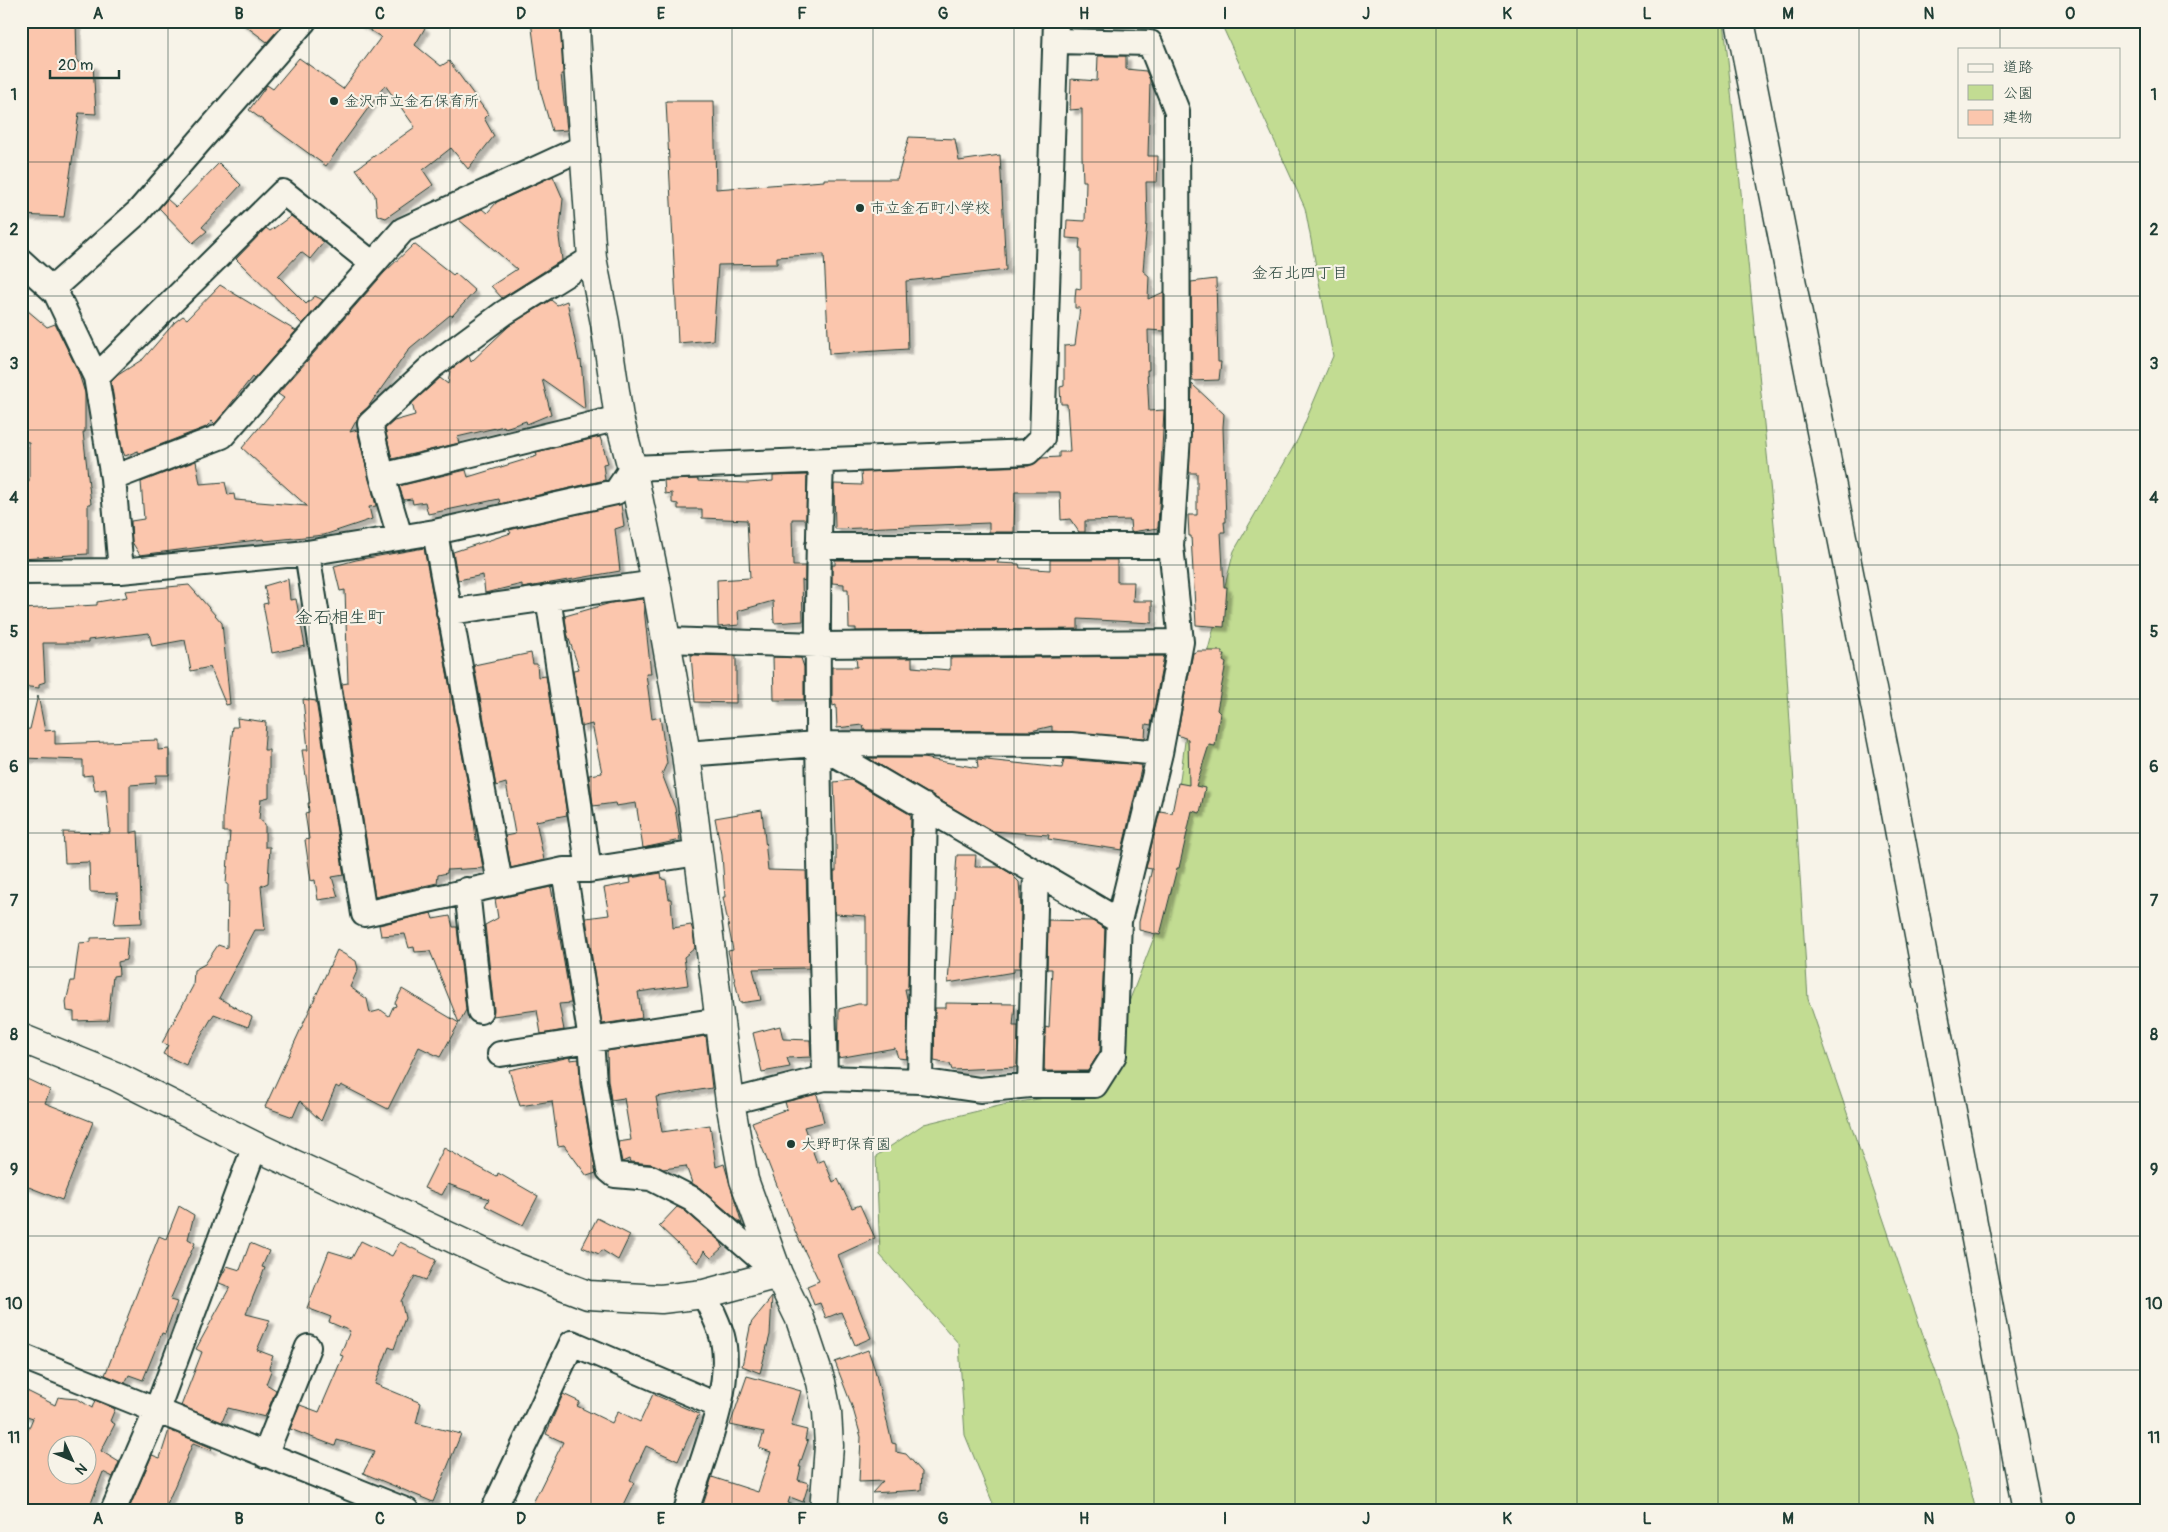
<svg xmlns="http://www.w3.org/2000/svg" width="2168" height="1532" viewBox="0 0 2168 1532" font-family="Pangolin,'Klee One',sans-serif">
<style>
.green{fill:#c2dc92;stroke:#708c63}
.building{fill:#fbc6ad;stroke:#1f3d34;fill-rule:evenodd;filter:url(#shadow)}
.lines{fill:none;stroke-linecap:round;stroke-linejoin:round}
.minor-casing{stroke:#1f3d34;stroke-width:28}
.tertiary-casing{stroke:#1f3d34;stroke-width:31}
.minor{stroke:#f7f3e8;stroke-width:24}
.tertiary{stroke:#f7f3e8;stroke-width:28}
.grid{fill:none;stroke:#1f3d34;stroke-width:1;stroke-opacity:0.55}
.poi-dot{fill:#1f3d34;stroke:#f7f3e8;stroke-width:2}
.labels{text-anchor:middle;dominant-baseline:central;stroke-width:4.5;stroke-linejoin:round;paint-order:stroke}
.poi-label{font-size:15px;fill:#1f3d34;stroke:#f7f3e8;text-anchor:start}
.neighbourhood-label{font-size:16px;fill:#1f3d34;stroke:#f7f3e8}
.quarter-label{font-size:18px;fill:#1f3d34;stroke:#f7f3e8}
.neatline{fill:none;stroke:#1f3d34;stroke-width:2}
.grid-label{font-size:16px;text-anchor:middle;font-weight:bold;fill:#1f3d34}
</style>
<defs>
<filter id="shadow"><feDropShadow dx="4.5" dy="4.5" stdDeviation="1" flood-color="#0004"/></filter>
</defs>
<rect width="100%" height="100%" fill="#f7f3e8"/>
<filter id="ink" filterUnits="userSpaceOnUse"><feTurbulence type="fractalNoise" baseFrequency=".02" numOctaves="2"/><feDisplacementMap in="SourceGraphic" scale="10" xChannelSelector="R" yChannelSelector="G"/><feConvolveMatrix kernelMatrix="1 2 1 2 8 2 1 2 1" color-interpolation-filters="sRGB"/></filter>
<g filter="url(#ink)">
<path class="green" d="M1220,21H1724L1783,615L1808,999L1957,1434L1976,1511H996L965,1435L959,1344L880,1255L876,1156L924,1124L1007,1104L1083,1092L1111,1048L1162,917L1186,734L1234,551L1298,439L1333,356L1305,208Z"/>
<path class="building" d="M21,21H76L77,62L93,64L96,114L79,113L64,217L21,215Z
M239,21H286L267,42Z
M355,21H415L425,28L415,45L441,66L449,61L488,114L484,118L494,136L468,169L451,148L423,170L433,185L386,218L377,215L375,195L356,169L415,127L385,85L326,166L249,110L267,85L273,89L299,58L343,89L381,37Z
M531,21H560L563,74H561L567,130L552,131L540,90Z
M1098,56H1126V69L1146,71L1150,80L1148,156H1158L1157,182H1146L1147,222L1143,271L1149,276L1148,299L1164,292V331L1148,330L1149,370H1147L1149,411L1164,410L1158,528L1131,532L1130,520L1085,521V532H1079L1070,519L1061,520L1060,492H1015L1014,532H989V523L835,529L834,484L862,485L861,472L1029,466L1042,458L1059,457V452H1070L1067,404H1061L1060,387L1064,386V346L1075,345L1080,308H1075V298L1076,288L1081,289V249H1079L1080,239L1066,238L1067,220L1085,221L1086,181H1083L1082,156V109L1070,110L1071,79L1097,81Z
M666,101H714L716,189L824,181V179H897L909,137L955,139L959,161L1000,155L1006,270L906,281L908,349L829,354L824,254L777,257V264L718,265L713,340L678,343Z
M219,163L241,185L202,227L207,231L193,243L159,208L167,199L176,207Z
M553,176L563,199L559,237L562,260L502,298L491,286L517,269L459,220L482,209L487,213L497,202Z
M291,216L324,242L310,259L301,252L278,276L306,304L315,296L323,300L302,324L236,259L266,228L270,231Z
M414,244L453,275L455,273L475,291L452,316L450,315L410,348L368,407L360,414L350,432L357,430L376,506L369,507L372,519L324,535L265,541L264,539L140,555L132,542L131,521L144,519L141,482L196,461L200,484L225,482L228,495L234,494L235,500L307,506L242,448L284,398L278,394L384,273Z
M1216,279L1218,362H1221L1219,380L1192,381L1191,282Z
M220,285L296,331L254,379L252,377L215,424L212,421L206,427L139,453L138,451L125,456L122,449L111,382L118,375L143,359L175,322L183,316L187,319Z
M551,300L557,305L567,301L579,361L581,360L585,409L542,379L551,414L527,424L526,421L505,428L504,426L457,437L459,443L392,459L385,429L394,421L415,415L412,403L440,378L448,384L450,370L469,356L471,362L510,325Z
M21,305L47,327L55,324L78,371L85,393V432H83L91,504H88V554L21,558V481H29V442L21,441Z
M1192,384L1224,414L1223,427L1226,522H1224L1225,532H1221L1224,587H1227L1224,627L1196,625L1191,536H1189L1188,515H1197V473H1189Z
M600,437L608,463L603,464L605,480L500,504L499,499L428,514L425,502L413,504L412,499L404,500L399,486L466,470L468,477L537,456L536,452Z
M807,475L806,519H792L793,566H805V581L802,580L803,621L774,623L773,601L738,611L739,625L718,627L717,580L750,578L747,520L702,518V509H678V504L672,503V493L665,494L664,480L698,479V481L748,483L773,481V476Z
M621,504L624,526L615,529L620,571L522,588V584L485,593L483,575L458,580L453,552L511,533L509,530Z
M424,548L474,818L476,840H478L483,868L447,870V873L438,875L437,883L375,897L342,684L348,683L345,590L340,591L334,566L356,560Z
M835,560H999L997,563L1019,564L1020,568L1050,570V560H1117V582H1134L1133,601H1152V623L1078,619V629L856,631V628H849L848,589H844V584L832,583V565H835Z
M288,579L290,600L296,599L305,646L272,653L263,604L268,603L264,586Z
M189,585L222,623L230,704L226,705L210,667L191,671L185,640L152,646L149,633L88,640V643H43L45,682L39,684V688L21,686V609L97,605V602L127,597L125,591Z
M643,599L651,674H646L652,719L660,717L667,763L662,774L675,808L680,840L643,848L636,803L616,806L615,803L593,806L589,775L602,773L592,724L581,727L573,670L579,669L567,633L565,616L611,603Z
M1198,651H1222V654H1225L1223,661L1226,663L1217,710L1220,713L1215,746L1209,745L1196,786L1205,788L1200,813L1192,811L1179,868H1177L1160,935L1139,930V922L1152,869L1146,868L1160,811L1172,813L1178,783L1189,785L1188,739L1177,735L1193,653Z
M531,653L533,664H537L538,677L546,676L567,815L536,821L544,860L511,868L505,836L515,834L506,783L496,786L474,665Z
M691,655L736,656V703L695,702Z
M1164,656L1151,725L1146,724L1145,738L1052,731V726L1031,731L864,730L863,725L837,728L836,705L833,706L832,699V667H857L856,658H912V667L950,670V658Z
M773,657L801,658L804,667V700H774Z
M38,695L45,731L55,730V744L158,740V750L169,749V775H156V783L130,785V833L138,831L142,923L114,924L118,893L90,892L89,862L65,863L63,832L110,833L106,789L95,791L92,775L83,776V760L21,758V730L30,729Z
M303,699L316,701L344,875L332,877L338,897L318,900L315,880L311,881L305,840L309,839L305,813L309,812L308,803H310L302,750H308Z
M237,718L266,722L264,750H269V797L261,799L259,819L265,824V847H270L268,883L261,886L265,930H255L219,998L252,1017L248,1027L214,1014L190,1055L186,1065L163,1054L168,1045L162,1043L193,986L194,970L205,964L218,945L227,948L228,884H226L230,832H223V814L233,727H238Z
M868,758H923L978,768L977,759L1062,768L1064,759L1142,765L1122,850L1048,839L1049,835L992,831Z
M851,780L911,815L908,989H905L908,1003L907,1059L898,1058L895,1048L838,1058L839,1009L858,1004H866V916L835,914L834,871H836V832L834,782Z
M762,810L768,870L806,871L809,968L753,969L761,1000L740,1003L728,951L733,950L723,897H725L722,855L715,818Z
M957,855H976L975,867H1000L1010,873L1019,882L1021,908L1020,968H1014V972L948,983Z
M661,873L662,879L666,880L669,899H671L673,928L691,925L693,931L695,948L684,957L688,985L638,992L642,1018L602,1024L586,918L609,915L604,888L631,883L630,878Z
M551,887L571,1003L559,1004L564,1030L541,1034L537,1010L493,1016L494,1010L485,925L498,918L495,899Z
M431,913L433,919L450,916L453,927H457L466,1010L459,1023L430,951L415,952L414,947L409,948L405,934L381,936L379,925Z
M1048,920L1093,921L1105,929L1100,1051L1088,1071H1044L1045,1027L1049,1028L1052,969H1047Z
M128,937L126,960L118,962L119,975L113,976L108,1020L74,1021V1012L67,1011L66,1002L71,981H74L79,943L91,942V938Z
M337,950L356,961L358,969L350,987L367,999L370,1013L381,1010L389,1016L393,1007L396,1006L395,1003L402,989L459,1023L440,1057L419,1047L388,1109L341,1085L339,1088L336,1086L321,1121L300,1101L293,1117L265,1107Z
M946,1003L1015,1004L1013,1026H1018L1017,1067L952,1070L950,1064L934,1061L935,1008H946Z
M780,1026L783,1039L810,1040L811,1057L787,1058L790,1067L762,1072L753,1033Z
M706,1036L712,1088L656,1097L662,1132L710,1125L716,1167L724,1164L742,1224L701,1189L692,1183L686,1166L663,1169L652,1164L630,1162L629,1159L622,1162L618,1142L631,1140L624,1098L611,1100L608,1080L607,1051Z
M570,1057V1060L579,1059L580,1084L596,1173L587,1176L564,1145L558,1146L552,1101L520,1106L509,1070Z
M27,1079L50,1090L45,1103L93,1122L62,1200L21,1184V1090Z
M817,1094L824,1122L804,1127L817,1163L824,1160L833,1182L838,1179L852,1208L860,1205L875,1238L838,1255L871,1338L855,1345L841,1312L826,1318L820,1303L814,1305L807,1286L819,1281L795,1231L752,1122L787,1109L785,1102Z
M444,1148L497,1177L498,1173L538,1196L523,1225L485,1206L489,1199L448,1184L442,1195L424,1188Z
M179,1206L194,1215L188,1239L195,1243L170,1300L177,1302L165,1334L162,1333L143,1380L129,1375L125,1383L105,1375L159,1236L166,1239Z
M677,1207L684,1210L721,1242L723,1247L711,1258L704,1251L698,1263L659,1226Z
M597,1218L630,1235L618,1260L602,1250L599,1254L582,1247Z
M361,1241L392,1256L400,1242L436,1260L426,1280L415,1276L401,1301L405,1318L394,1349L389,1347L375,1384L421,1403L416,1423L461,1434L433,1502L363,1473L375,1451L337,1440L335,1446L290,1429L300,1405L319,1412L343,1356L340,1355L350,1331L329,1322L331,1317L307,1308L329,1251L352,1258Z
M250,1243L269,1251L262,1267L265,1268L246,1314L270,1320L257,1350L273,1356L269,1368L271,1371L266,1384L276,1390L265,1417L228,1408L222,1422L181,1406L202,1352L196,1349L230,1287L219,1283V1281L227,1266L240,1270Z
M772,1297L770,1335L760,1373L742,1366L751,1323Z
M868,1350L875,1370L892,1443L896,1444V1452L906,1454L922,1472L921,1490L872,1493L883,1481L859,1482L861,1437L853,1409L835,1362Z
M747,1376L801,1391L791,1426L807,1430L805,1440L808,1441L799,1467H801L798,1480L809,1483L803,1502L790,1497L788,1503L802,1508V1511H711L702,1508L712,1477L758,1492L771,1452L759,1448L764,1432L730,1425Z
M27,1391L55,1405L58,1397L65,1398L78,1399L92,1408L95,1400L115,1409L110,1421L115,1424L101,1451L119,1462L113,1477L103,1472L88,1511H21V1447L33,1418L21,1414ZM58,1444H88V1474H58Z
M563,1394L580,1402L577,1406L612,1423L618,1411L640,1422L653,1394L699,1414L678,1461L646,1446L630,1480L634,1482L620,1511H529L563,1442L546,1434Z
M169,1430L212,1448L211,1450L193,1443L164,1511H128L152,1455L160,1458Z"/>
<g class="lines">
<g class="minor-casing">
<path id="minor" d="M21,261L56,293L96,377L113,478L121,571L307,553L435,532L616,492L632,468L1028,452L1042,438L1056,21
M52,289L138,212L304,21
M96,377L283,192L373,264
M821,461C814,667 820,872 825,1078
M382,476L619,418
M113,478L222,436L403,230L584,147
M435,532L500,883
M400,537L382,476L370,424L431,367L504,313L592,258
M818,546H1171
M307,553L364,914L564,870H589L698,853
M21,572L121,571
M548,597L589,870
M449,612L656,583
M666,640L817,645L1181,642
M819,745L1119,921
M686,754L817,744L1071,745L1160,753
M564,870L591,1040L594,1082L609,1170L615,1175L651,1178L692,1199L778,1274
M467,890L480,1011
M500,1054L720,1020
M920,1081L925,806
M1030,1085L1036,872
M730,1102L825,1078L920,1081L980,1090L1030,1085H1095L1114,1055L1119,921L1160,753L1181,642L1171,546L1178,435L1177,111L1150,43L1056,41
M21,1356L407,1511
M265,1455L308,1347
M113,1511L156,1412L255,1146
M493,1511L572,1343L719,1406
M686,1511C701,1462 735,1386 722,1336C718,1322 710,1307 704,1294"/>
</g>
<g class="tertiary-casing">
<path id="tertiary" d="M575,21L592,258L605,323L619,418L632,468L656,583L686,754L730,1102L744,1180L778,1274L800,1319L821,1382L827,1412L829,1446L824,1511
M1740,21L1887,765L2027,1511
M21,1038L115,1076L255,1146L510,1265L588,1295L661,1299L704,1294L778,1274"/>
</g>
<use href="#minor" class="minor"/>
<use href="#tertiary" class="tertiary"/>
</g>
</g>
<path class="grid" d="M168,21V1511M309,21V1511M450,21V1511M591,21V1511M732,21V1511M873,21V1511M1014,21V1511M1154,21V1511M1295,21V1511M1436,21V1511M1577,21V1511M1718,21V1511M1859,21V1511M2000,21V49M2000,136V1511M21,162H2147M21,296H2147M21,430H2147M21,565H2147M21,699H2147M21,833H2147M21,967H2147M21,1102H2147M21,1236H2147M21,1370H2147"/>
<g class="poi-dot">
<circle cx="334" cy="101" r="5"/>
<circle cx="860" cy="208" r="5"/>
<circle cx="791" cy="1144" r="5"/>
</g>
<g class="labels">
<g class="poi-label">
<text x="344" y="101">金沢市立金石保育所</text>
<text x="870" y="208">市立金石町小学校</text>
<text x="801" y="1144">大野町保育園</text>
</g>
<g class="neighbourhood-label">
<text x="1300" y="273">金石北四丁目</text>
</g>
<g class="quarter-label">
<text x="340" y="617">金石相生町</text>
</g>
</g>
<rect width="2168" height="1532" fill="none" stroke="#f7f3e8" stroke-width="55"/>
<rect x="1958" y="48" width="162" height="90" fill="#f7f3e8" stroke="#a1aaa0"/>
<rect x="1968" y="64" width="25" height="8" fill="#f7f3e8" stroke="#a1aaa0"/>
<text x="2003" y="72" font-size="15" fill="#1f3d34">道路</text>
<rect x="1968" y="85" width="25" height="15" fill="#c2dc92" stroke="#a1aaa0"/>
<text x="2003" y="98" font-size="15" fill="#1f3d34">公園</text>
<rect x="1968" y="110" width="25" height="15" fill="#fbc6ad" stroke="#a1aaa0"/>
<text x="2003" y="122" font-size="15" fill="#1f3d34">建物</text>
<g transform="translate(72 1460) rotate(134)"><circle r="24" fill="#f7f3e8" stroke="#a1aaa0"/>
<path d="M0-4L9 19L0 12L-9 19Z" fill="#1f3d34"/>
<text y="-8" font-size="14" font-weight="bold" text-anchor="middle" fill="#1f3d34">N</text>
</g>
<path d="M50 70v8h69v-8" fill="none" stroke="#1f3d34" stroke-width="2.5"/>
<text x="58" y="70" font-size="15" fill="#1f3d34" stroke="#f7f3e8" stroke-width="4" paint-order="stroke">20 m</text>
<rect x="28" y="28" width="2112" height="1476" class="neatline"/>
<g class="grid-label">
<text x="98" y="19">A</text>
<text x="239" y="19">B</text>
<text x="380" y="19">C</text>
<text x="521" y="19">D</text>
<text x="661" y="19">E</text>
<text x="802" y="19">F</text>
<text x="943" y="19">G</text>
<text x="1084" y="19">H</text>
<text x="1225" y="19">I</text>
<text x="1366" y="19">J</text>
<text x="1507" y="19">K</text>
<text x="1647" y="19">L</text>
<text x="1788" y="19">M</text>
<text x="1929" y="19">N</text>
<text x="2070" y="19">O</text>
<text x="14" y="100">1</text>
<text x="2154" y="100">1</text>
<text x="14" y="235">2</text>
<text x="2154" y="235">2</text>
<text x="14" y="369">3</text>
<text x="2154" y="369">3</text>
<text x="14" y="503">4</text>
<text x="2154" y="503">4</text>
<text x="14" y="637">5</text>
<text x="2154" y="637">5</text>
<text x="14" y="772">6</text>
<text x="2154" y="772">6</text>
<text x="14" y="906">7</text>
<text x="2154" y="906">7</text>
<text x="14" y="1040">8</text>
<text x="2154" y="1040">8</text>
<text x="14" y="1175">9</text>
<text x="2154" y="1175">9</text>
<text x="14" y="1309">10</text>
<text x="2154" y="1309">10</text>
<text x="14" y="1443">11</text>
<text x="2154" y="1443">11</text>
<text x="98" y="1524">A</text>
<text x="239" y="1524">B</text>
<text x="380" y="1524">C</text>
<text x="521" y="1524">D</text>
<text x="661" y="1524">E</text>
<text x="802" y="1524">F</text>
<text x="943" y="1524">G</text>
<text x="1084" y="1524">H</text>
<text x="1225" y="1524">I</text>
<text x="1366" y="1524">J</text>
<text x="1507" y="1524">K</text>
<text x="1647" y="1524">L</text>
<text x="1788" y="1524">M</text>
<text x="1929" y="1524">N</text>
<text x="2070" y="1524">O</text>
</g>
</svg>
